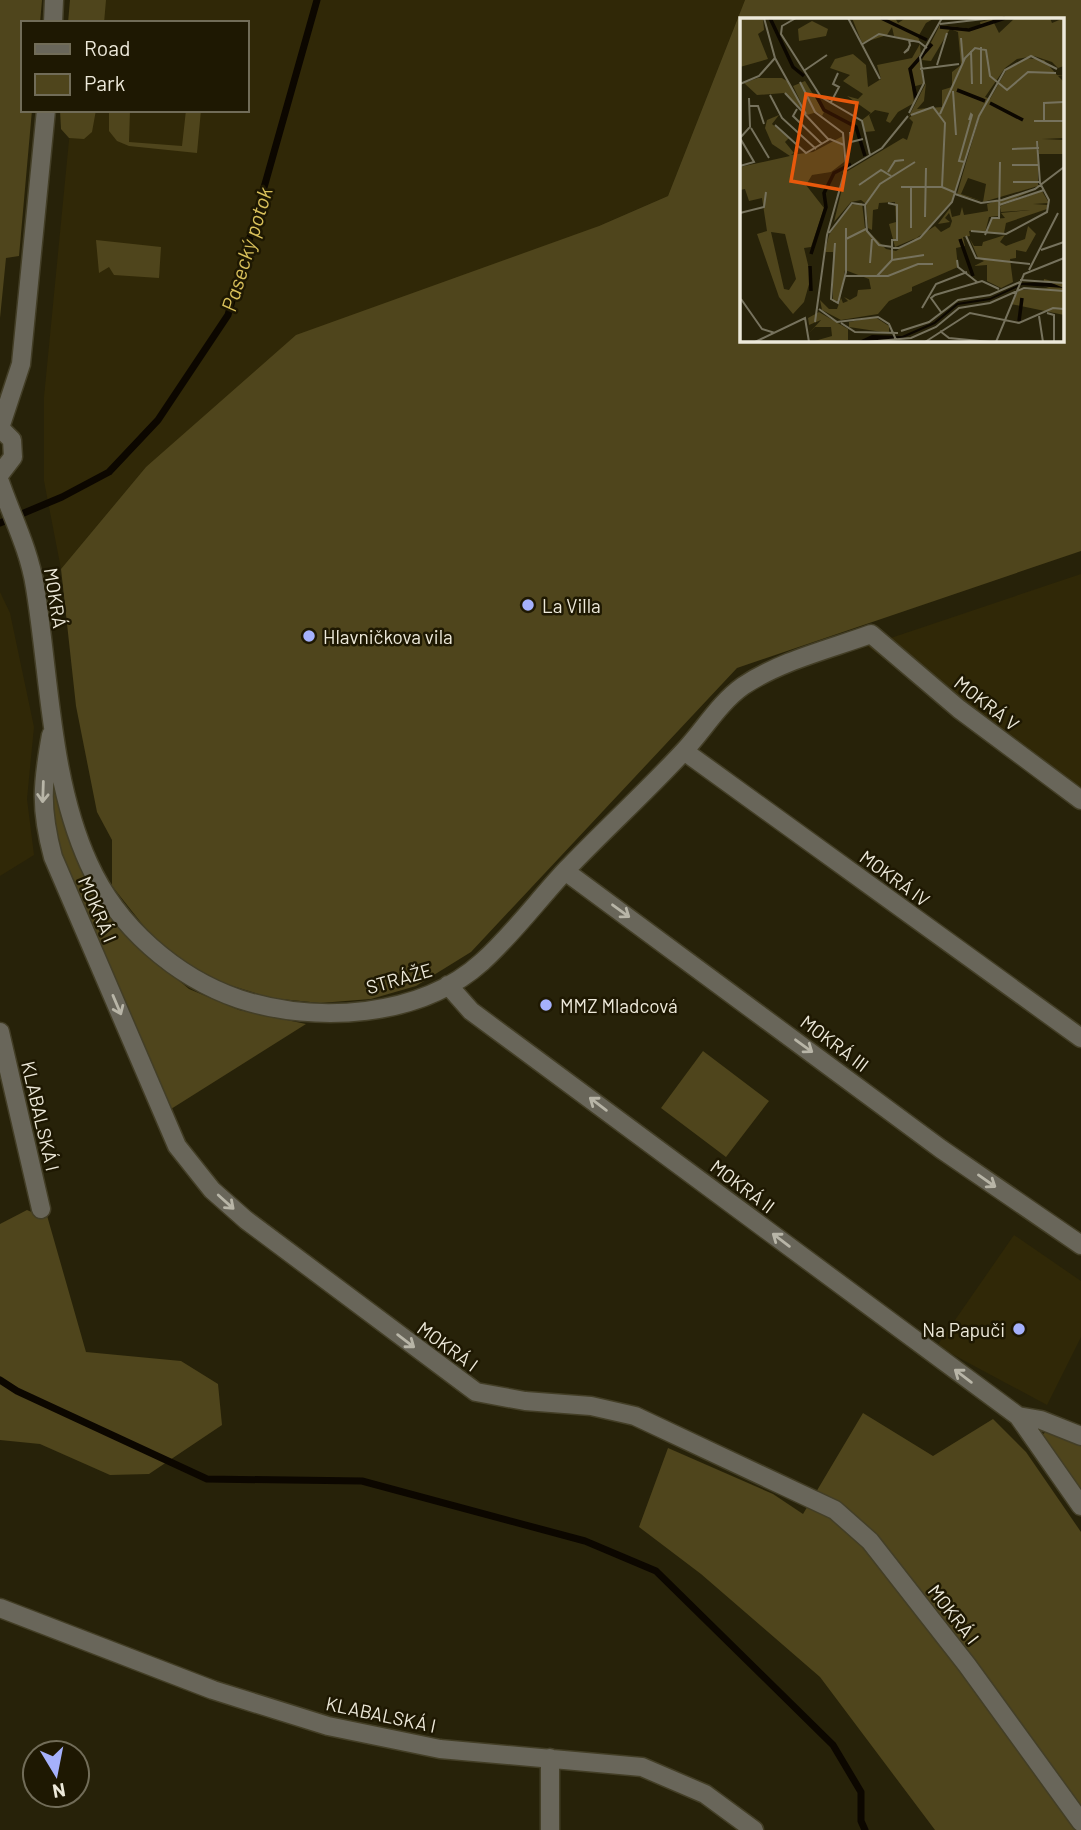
<svg xmlns="http://www.w3.org/2000/svg" width="1081" height="1830" viewBox="0 0 1081 1830" font-family="Barlow,sans-serif">
<style>
.built{fill:#302807}
.green{fill:#4f451c;fill-rule:evenodd}
.lines{fill:none;stroke-linecap:round;stroke-linejoin:round}
.stream{stroke:#0c0700;stroke-width:7}
.minor-casing{stroke:#433e26;stroke-width:21}
.minor{stroke:#69665a;stroke-width:18}
.oneway{stroke:#b8b5a7}
.poi-dot{fill:#a5b1fc;stroke:#1e1802;stroke-width:2.5}
.labels{text-anchor:middle;dominant-baseline:central;stroke-width:5;stroke-linejoin:round;paint-order:stroke}
.street-label{font-size:19px;fill:#ede9da;stroke:#1e1802}
.poi-label{font-size:19px;fill:#ede9da;stroke:#1e1802;text-anchor:start}
.water-label{font-size:21px;font-style:italic;fill:#d9c15b;stroke:#1e1802}
.inset-river{fill:none;stroke:#0c0700;stroke-width:3.5}
.inset-road{fill:none;stroke:#76725d;stroke-width:2}
.view{fill:#e8590c;fill-opacity:0.15;stroke:#e8590c;stroke-width:3.5}
.inset-edge{fill:none;stroke:#ede9da;stroke-width:3.5}
</style>
<rect width="100%" height="100%" fill="#272209"/>
<path class="built" d="M79,0H745L668,196L599,226L146,467L61,569L44,481V397L70,130L69,110H247V23H77Z
M1081,574V807L867,646Z
M0,592L10,613L34,727L27,799L34,855L0,876Z
M1014,1235L1081,1281V1337L1047,1405L937,1346Z"/>
<path class="green" d="M0,0H42L40,23H23V110H32L19,256L6,258L0,318Z
M70,0H106L104,23H68Z
M745,0H1081V551L737,668L471,952L416,986L371,999L320,1003L271,998L226,984L187,964L154,939L112,886V840L97,812L76,706L61,569L146,467L296,335L599,226L668,196ZM741,19H1062V340H741Z
M60,110H96L92,132L84,139L69,138L61,129Z
M109,110H130L129,142L182,146L186,110H201L197,153L129,146L117,141L109,131Z
M96,240L161,247L159,278L114,275L109,267L99,273Z
M50,792H55L78,861L100,904L158,963L189,989L239,1010L306,1024L171,1109L56,841Z
M703,1051L769,1101L726,1157L661,1108Z
M27,1210L34,1213L46,1212L86,1352L181,1361L218,1384L222,1425L149,1474L110,1475L40,1444L0,1440V1224Z
M863,1413L933,1456L993,1419L1026,1452L1081,1532V1830H935L820,1677L701,1574L639,1527L668,1448L773,1494L803,1514Z
M1049,1430L1081,1444V1492L1043,1438V1434Z"/>
<g class="lines">
<path class="stream" d="M0,523L62,497L109,472L158,420L228,315L317,0
M0,1380L17,1391L207,1479L362,1481L585,1541L656,1571L833,1745L861,1792V1821L865,1830"/>
<g class="minor-casing">
<path id="minor" d="M53,23L54,0
M0,474L13,457L12,440L0,428L21,364L46,110
M0,482C12,517 29,549 35,587C50,678 50,779 89,864C117,926 175,977 239,999C316,1024 420,1018 482,962C513,934 538,900 566,870C604,830 645,793 683,752C703,731 719,703 743,686C780,661 830,649 871,634L959,709L1081,800
M51,735C42,785 40,808 53,857L177,1146L212,1190L246,1220L476,1392L525,1401L591,1406L635,1416L835,1510L870,1541L967,1665L1081,1822
M684,751L1081,1038
M565,871L941,1149L1081,1245
M448,985L471,1011L1018,1416L1081,1506
M0,1032L41,1209
M1018,1416L1041,1420L1081,1436
M0,1608L213,1690L328,1726L440,1749L642,1767L705,1794L754,1830
M550,1830V1758"/>
</g>
<use href="#minor" class="minor"/>
</g>
<defs><path id="oneway-shaft" d="M-6 0H5M1.5-3L5.5 0L1.5 3" fill="none" stroke-width="1.6" stroke-linecap="round" stroke-linejoin="round" transform="scale(1.75)"/></defs>
<g class="oneway">
<use href="#oneway-shaft" transform="translate(43 792) rotate(92)"/>
<use href="#oneway-shaft" transform="translate(621 911) rotate(36)"/>
<use href="#oneway-shaft" transform="translate(117 1005) rotate(67)"/>
<use href="#oneway-shaft" transform="translate(804 1046) rotate(36)"/>
<use href="#oneway-shaft" transform="translate(598 1104) rotate(-143)"/>
<use href="#oneway-shaft" transform="translate(987 1181) rotate(35)"/>
<use href="#oneway-shaft" transform="translate(226 1202) rotate(42)"/>
<use href="#oneway-shaft" transform="translate(781 1240) rotate(-143)"/>
<use href="#oneway-shaft" transform="translate(406 1341) rotate(37)"/>
<use href="#oneway-shaft" transform="translate(963 1376) rotate(-143)"/>
</g>
<g class="poi-dot">
<circle cx="528" cy="605" r="7"/>
<circle cx="309" cy="636" r="7"/>
<circle cx="546" cy="1005" r="7"/>
<circle cx="1019" cy="1329" r="7"/>
</g>
<g class="labels">
<g class="street-label">
<text transform="translate(56 598) rotate(81)">MOKRÁ</text>
<text transform="translate(987 703) rotate(38)">MOKRÁ V</text>
<text transform="translate(895 878) rotate(36)">MOKRÁ IV</text>
<text transform="translate(98 909) rotate(67)">MOKRÁ I</text>
<text transform="translate(399 978) rotate(-16)">STRÁŽE</text>
<text transform="translate(835 1043) rotate(37)">MOKRÁ III</text>
<text transform="translate(41 1116) rotate(77)">KLABALSKÁ I</text>
<text transform="translate(743 1186) rotate(37)">MOKRÁ II</text>
<text transform="translate(448 1346) rotate(36)">MOKRÁ I</text>
<text transform="translate(954 1614) rotate(52)">MOKRÁ I</text>
<text transform="translate(381 1714) rotate(12)">KLABALSKÁ I</text>
</g>
<g class="poi-label">
<text x="542" y="605">La Villa</text>
<text x="323" y="636">Hlavničkova vila</text>
<text x="560" y="1005">MMZ Mladcová</text>
<text x="1005" y="1329" text-anchor="end">Na Papuči</text>
</g>
<g class="water-label">
<text transform="translate(246 249) rotate(-73)">Pasecký potok</text>
</g>
</g>
<g transform="translate(740 18)">
<rect width="324" height="324" fill="#272209"/>
<path d="M0,0H23L24,12L18,16L28,41L0,49ZM112,0H155L158,5L166,0H195L186,5L178,19L180,24L154,18L152,9L147,17L122,25ZM275,0H310L312,5L324,0V48L318,50L312,44L294,38L277,41L265,50L245,79L250,81L267,51L286,40L304,42L317,57L324,58H318L324,64V120L302,121L324,122V136H299L298,123V168L243,184L246,166L228,160L221,176L242,183L217,176L243,86L212,183L181,218L155,229L149,206L156,204L155,184L139,185L138,191L133,192L132,212L128,210L126,186L121,182L111,184L94,204L106,154L163,120L167,122L173,104L169,100L177,94L169,98L186,65L184,83L177,91L202,89V72L212,69V54L221,47L218,14L210,11L191,43L182,42L200,7L235,11L241,9L240,4L252,1L259,15ZM72,3L88,11L86,18L59,23L58,11ZM180,26L183,66L172,69L174,85L158,94L150,105L146,103L149,95L135,92L129,97L135,113L125,114L122,102L131,95L107,78L118,81L123,76L103,63L110,57L90,50L95,41L113,36L126,47L128,69L141,61L137,47L172,40ZM18,60H42L50,65L65,95L44,75L17,77L4,65ZM65,63L84,94L82,98L77,94L67,97L53,68ZM39,97L32,106L49,120L45,124L54,135L51,137L73,134L103,118L104,144L91,154L72,157L66,167L84,190L71,229L64,230L71,259L64,284L53,296L39,279L17,216L27,213L22,180L9,183L5,171L0,172V149L50,138L32,126L25,110L27,102ZM31,214L45,216L56,261L49,272L44,271ZM300,169L261,187L258,198L249,199L245,215L229,213L230,218L223,219L225,228L216,230L218,249L172,269V273L149,283L138,296L101,302L82,292L80,282L89,291H97L101,280L103,285L108,283L104,279L110,282L117,278L118,272L131,271L129,261L105,252L100,282L93,284V234H85L89,217L110,187L122,185L125,210L146,231L156,233L195,208L201,214L210,209L212,203L209,195L205,200L210,204L198,206L210,190L212,199L220,197L222,189L224,197L248,193L247,186ZM302,173L309,185L293,186L308,187L307,191L266,205L264,215H247L252,201L265,200L261,195L290,192L261,194L260,188ZM288,208L296,216L286,234L276,232V240L270,241L273,264L261,270L247,263V247L234,248L244,243L238,240L230,221L234,228H242L243,224L265,217L260,224L266,228L285,221ZM304,261L324,266V297L271,286L279,272L309,270L303,268ZM79,294L108,311V322L71,324L92,318L91,309H75L70,314L81,302L69,307L68,300ZM135,299L149,308V315L109,309V304Z" fill="#4f451c" fill-rule="evenodd"/>
<path d="M309,264L324,270L282,267L250,282L218,287L195,306L163,320L117,324L132,317L162,318L194,304L217,285L250,280L282,265Z" fill="#0c0700"/>
<path class="inset-river" d="M30,0L53,49L64,58M141,0L187,22M200,9L229,12L265,0M217,72L245,83M76,77L84,92L116,109L125,138M176,80L170,51L192,26M250,85L283,102M220,221L233,258M71,236L86,189L84,175L94,155L111,146M70,248L71,273M279,303L282,280"/>
<path class="inset-road" d="M24,0L35,40L66,96M56,0L42,8L41,16L81,79L122,103L130,137M108,0L140,61M200,6L253,0M221,20L223,44M169,22L170,27L169,29L168,32L164,35L169,30M121,27L139,16L179,24L187,30M231,33L232,66M197,47L207,15M180,51L219,46M65,52L87,37M60,64L75,94L103,115L106,149M0,66L19,58L35,40M241,66V29M213,73L216,117M45,75L89,122M30,77L42,100L76,131M91,84L99,69L93,66L98,55M9,88H18L24,106M57,91L53,98L82,126M169,95L184,65L180,39L202,0M200,96L225,40L235,30L246,32L250,58L267,72L288,54L316,55M171,97L193,89L205,105L202,169M294,103H324M304,103V85L324,84M35,107L66,135L90,121L104,127M11,110L29,140M110,114L111,124L123,121M0,120L10,109L9,80M272,131L299,130M225,144L219,143L232,97L231,96L229,102M272,147H299M0,148L14,144L0,120M107,151L142,130L168,98M148,154L155,143L164,142M273,164H300M119,167L141,152L151,158M161,169H202L216,175M215,176L241,185L262,182L295,171L324,149M125,187L127,213L139,227L159,230L180,220L212,184L239,98L265,52L291,38L317,51M125,187L140,166L175,144M259,187L304,172M0,195L24,189L26,174M185,199L186,150M171,210V169M231,213L266,216L307,194L309,182L300,165L297,123M89,215L112,185L125,187M245,217L252,200H259L260,144M226,218L236,240L290,246M106,221L126,211M95,225L91,281L98,285L106,254V210M301,232L324,224M152,242L184,237M217,242L218,249L237,264M130,245L132,221M289,252L318,195M105,258H148L178,246H193M137,258L152,242V222H157V187L148,185M280,262L324,265M1,281L22,311L35,315M182,290L196,266L227,254M79,291L97,304L138,299L149,306L157,324M201,294L191,280L195,277L242,263L259,271M307,295L314,297V324M299,298L303,324M75,304L87,217L105,152M101,305L115,314L158,315M161,313L189,304L218,282L250,277L280,264M200,313L209,320L250,324M15,324L65,300L69,324M126,324L171,320L196,309L219,290L250,285L284,270L324,273M185,324L230,295L279,305L313,290L324,291M256,324L284,256L324,240"/>
<path class="view" d="M66,76L117,85L102,172L51,163Z"/>
<rect width="324" height="324" class="inset-edge"/>
</g>
<rect x="21" y="21" width="228" height="91" fill="#1e1802" stroke="#716c58" stroke-width="2"/>
<rect x="35" y="44" width="35" height="10" fill="#69665a" stroke="#716c58" stroke-width="2"/>
<text x="84" y="56" font-size="21" fill="#ede9da">Road</text>
<rect x="35" y="74" width="35" height="21" fill="#4f451c" stroke="#716c58" stroke-width="2"/>
<text x="84" y="91" font-size="21" fill="#ede9da">Park</text>
<g transform="translate(56 1774) rotate(170)"><circle r="33" fill="#1e1802" stroke="#716c58" stroke-width="2"/>
<path d="M0-5L12 26L0 18L-12 26Z" fill="#a5b1fc"/>
<text y="-10" font-size="19" font-weight="bold" text-anchor="middle" fill="#ede9da">N</text>
</g>
</svg>
